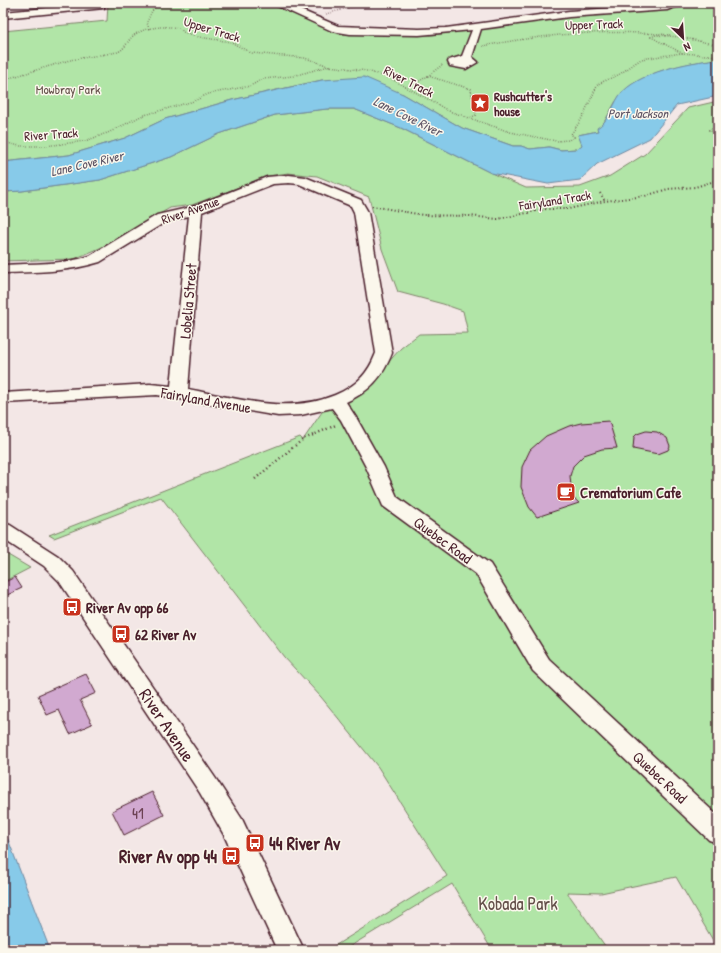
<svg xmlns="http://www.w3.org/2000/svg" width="721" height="953" viewBox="0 0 721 953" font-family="'Patrick Hand',sans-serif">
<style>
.green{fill:#b1e5a7;stroke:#7e8269}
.water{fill:#87cae9;stroke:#6f869d}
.building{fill:#d1a9d0;stroke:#4a1f2b}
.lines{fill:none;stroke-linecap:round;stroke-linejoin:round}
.minor-casing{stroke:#4a1f2b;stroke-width:3}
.path-far2{stroke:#4a1f2b;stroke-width:1.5;stroke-dasharray:0.5 2;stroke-linecap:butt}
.path-far1{stroke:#4a1f2b;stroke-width:2;stroke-dasharray:1 2.5;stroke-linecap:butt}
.path{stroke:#4a1f2b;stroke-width:2.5;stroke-dasharray:1 3;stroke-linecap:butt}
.minor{fill:#fbf7ec;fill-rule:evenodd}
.labels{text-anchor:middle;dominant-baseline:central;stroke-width:3;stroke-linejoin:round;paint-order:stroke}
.far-street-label{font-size:13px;fill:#4a1f2b;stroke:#fbf7ec}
.far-park-label{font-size:13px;fill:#64504a;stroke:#fbf7ec}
.far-poi-label{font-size:13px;font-weight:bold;fill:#4a1f2b;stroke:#fbf7ec;text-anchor:start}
.far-water-label{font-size:13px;font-style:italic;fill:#5c5264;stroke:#fbf7ec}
.street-label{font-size:15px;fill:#4a1f2b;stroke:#fbf7ec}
.poi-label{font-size:15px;font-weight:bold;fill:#4a1f2b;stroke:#fbf7ec;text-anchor:start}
.near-number-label{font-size:16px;fill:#6c4254}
.near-street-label{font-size:18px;fill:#4a1f2b;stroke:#fbf7ec}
.near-poi-label{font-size:18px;font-weight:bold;fill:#4a1f2b;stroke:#fbf7ec;text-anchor:start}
.near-park-label{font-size:18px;fill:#64504a;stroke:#fbf7ec}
</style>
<rect width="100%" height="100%" fill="#f3e7e6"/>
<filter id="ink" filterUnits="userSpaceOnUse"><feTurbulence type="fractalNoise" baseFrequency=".025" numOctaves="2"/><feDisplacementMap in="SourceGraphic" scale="8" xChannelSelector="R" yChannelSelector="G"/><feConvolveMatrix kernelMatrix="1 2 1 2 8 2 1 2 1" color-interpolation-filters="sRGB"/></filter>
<g filter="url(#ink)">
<path class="green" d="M108,3H268L339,34L433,35L563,17L666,10L678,8L689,3H718V59C688,63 642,71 621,94C612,105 607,120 598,131L578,135L583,145L577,149L561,150L549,147L530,149L521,146H513L462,128L403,94L322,80L232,100L165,119L125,138L69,155L3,162V31L107,21Z
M718,101V949L676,877L601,893L567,892L608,950H492L452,884L344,950H328L447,876L378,767L321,697L284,657L161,497L54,538L49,535L300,437L303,440L324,409L369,384L401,348L419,334L468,333L463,311L443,304L398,292L382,249L369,197L317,176L288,173L268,176L192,205L170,208L100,248L74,259L3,261V192L22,191L100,180L171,157L219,134L275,115L327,109H354L401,128L491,173L526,188L580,187L610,176L645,154L688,108Z
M3,552L30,568L3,582Z"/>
<path class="water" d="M718,59V96L677,105L650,138L597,164L580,180L548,184L491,173L401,128L354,109H327L275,115L219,134L171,157L100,180L22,191L3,192V162L69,155L125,138L165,119L232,100L322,80L364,77L403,94L462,128L513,146H521L530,149L549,147L561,150L577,149L582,145L578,135L598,131L597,128C608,122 612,107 619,96C637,72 689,62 718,59Z
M3,826L50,950H3Z"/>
<path class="building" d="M609,421L617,448L602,449L584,455L573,466L570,476L571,486L562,487L579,503L537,517L529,507L521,487L522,467L530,450L546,436L569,426L581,423Z
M646,431L657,432L667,438L670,446L668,450L658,454L633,449L634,437L637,434Z
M15,577L22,588L3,597V583Z
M86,674L96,693L80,700L92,724L70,734L59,710L47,715L38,695Z
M152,792L164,815L124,835L112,811Z"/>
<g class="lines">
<g class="minor-casing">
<path id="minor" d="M101,3L104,4V8L3,18V12Z
M271,3H284L338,26L419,29L446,28L569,11L685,3L667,10L569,17L481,29L472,57L478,62L466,69L450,66L448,62L449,60L462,56L472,30L419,35L350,34L332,31Z
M289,175L305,177L361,200L368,212L392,353C383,377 369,392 346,402L357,419L384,467L397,497L490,564L549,659L718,816V843L709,840L533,671L476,574L383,506L366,467L341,420L332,408L301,415L278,416L157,395L3,403V393L150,384L171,386L189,216L167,221L100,262C68,272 36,272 3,273V265C32,263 62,265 90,256L157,215L192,207L267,177ZM289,183L299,184L351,206L354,212L376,353C368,374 356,386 335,395C287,415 236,398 188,389L202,212L273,184Z
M3,523L10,525L58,556L73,571L216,779L242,819L304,950H277L224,835L200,793L59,581L44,566L3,539Z"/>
</g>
<path class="path-far2" d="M326,14L366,3
M149,29L147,22L156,3
M680,37L718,45
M483,46C546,34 607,29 671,35
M682,53L718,56
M442,65L428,76L471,89L472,98L479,105L476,110V115L470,118
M3,80L70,60L118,52C126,48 127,41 133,36C145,26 166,26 180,28L183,32L199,37L231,42L251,53L305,58L329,66
M419,81L428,76
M718,125L709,130L718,135
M3,142L20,146H45L85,141L110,132L141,116L194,101L208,94L250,86L263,79L293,76L329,66L367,71L390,78L449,111L510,132L556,141L569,140L574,137L571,134L581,120L598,84L620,74L641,59L682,53L651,37L656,35L680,37"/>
<path class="path-far1" d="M600,193L605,201
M543,201L546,209
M372,206L423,215L470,216L498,219L546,209H568L605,201L645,196L668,189L695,187L718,180"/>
<path class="path" d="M255,479L302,440L336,425"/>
<use href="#minor" class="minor"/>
</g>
</g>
<defs>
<g id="sight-square" transform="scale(1)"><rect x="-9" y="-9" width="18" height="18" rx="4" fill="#c8321e" stroke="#fbf7ec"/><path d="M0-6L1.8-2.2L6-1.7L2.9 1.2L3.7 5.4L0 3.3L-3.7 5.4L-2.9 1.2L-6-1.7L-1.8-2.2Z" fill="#fff"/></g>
<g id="cafe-square" transform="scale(1)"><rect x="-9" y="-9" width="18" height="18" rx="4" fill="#c8321e" stroke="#fbf7ec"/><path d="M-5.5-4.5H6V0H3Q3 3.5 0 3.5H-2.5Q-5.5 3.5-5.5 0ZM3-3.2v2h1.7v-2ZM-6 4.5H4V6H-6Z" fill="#fff"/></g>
<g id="bus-square" transform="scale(1)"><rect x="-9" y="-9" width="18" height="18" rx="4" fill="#c8321e" stroke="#fbf7ec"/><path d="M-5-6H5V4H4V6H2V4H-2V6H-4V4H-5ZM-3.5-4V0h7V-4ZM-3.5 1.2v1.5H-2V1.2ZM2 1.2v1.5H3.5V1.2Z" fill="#fff"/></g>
</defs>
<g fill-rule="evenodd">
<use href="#sight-square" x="480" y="103"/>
<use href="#cafe-square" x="566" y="492"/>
<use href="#bus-square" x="72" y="607"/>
<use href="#bus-square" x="121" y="634"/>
<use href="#bus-square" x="255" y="843"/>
<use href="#bus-square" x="231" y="856"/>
</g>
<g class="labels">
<g class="far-street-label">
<text transform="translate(594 24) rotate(-2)">Upper Track</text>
<text transform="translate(212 29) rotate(17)">Upper Track</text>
<text transform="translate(409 81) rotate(27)">River Track</text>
<text transform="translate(51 134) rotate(-4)">River Track</text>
<text transform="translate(555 200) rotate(-9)">Fairyland Track</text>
<text transform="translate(190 210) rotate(-19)">River Avenue</text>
</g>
<g class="far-park-label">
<text x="68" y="89">Mowbray Park</text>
</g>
<g class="far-poi-label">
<text x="494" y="96">Rushcutter's<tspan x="494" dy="15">house</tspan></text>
</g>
<g class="far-water-label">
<text x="638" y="113">Port Jackson</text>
<text transform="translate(408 116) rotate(26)">Lane Cove River</text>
<text transform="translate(87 163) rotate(-13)">Lane Cove River</text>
</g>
<g class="street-label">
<text transform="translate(188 301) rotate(-85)">Lobelia Street</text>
<text transform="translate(206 400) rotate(10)">Fairyland Avenue</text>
<text transform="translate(443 540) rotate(36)">Quebec Road</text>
<text transform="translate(660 777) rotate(43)">Quebec Road</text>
</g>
<g class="poi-label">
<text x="580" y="492">Crematorium Cafe</text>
<text x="86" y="607">River Av opp 66</text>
<text x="135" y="634">62 River Av</text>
</g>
<g class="near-number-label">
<text x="138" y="813">41</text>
</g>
<g class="near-street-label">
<text transform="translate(167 725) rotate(56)">River Avenue</text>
</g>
<g class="near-poi-label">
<text x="269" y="843">44 River Av</text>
<text x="217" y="856" text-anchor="end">River Av opp 44</text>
</g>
<g class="near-park-label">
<text x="518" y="903">Kobada Park</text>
</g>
</g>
<rect width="721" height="953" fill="none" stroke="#fbf7ec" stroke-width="16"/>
<rect x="8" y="8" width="705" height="937" fill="none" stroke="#4a1f2b" stroke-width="1.5" filter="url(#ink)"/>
<g transform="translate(683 38) rotate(155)" stroke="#fbf7ec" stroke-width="3" paint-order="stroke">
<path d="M0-3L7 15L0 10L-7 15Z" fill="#4a1f2b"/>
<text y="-6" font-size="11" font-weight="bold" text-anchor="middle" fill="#4a1f2b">N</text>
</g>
</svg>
